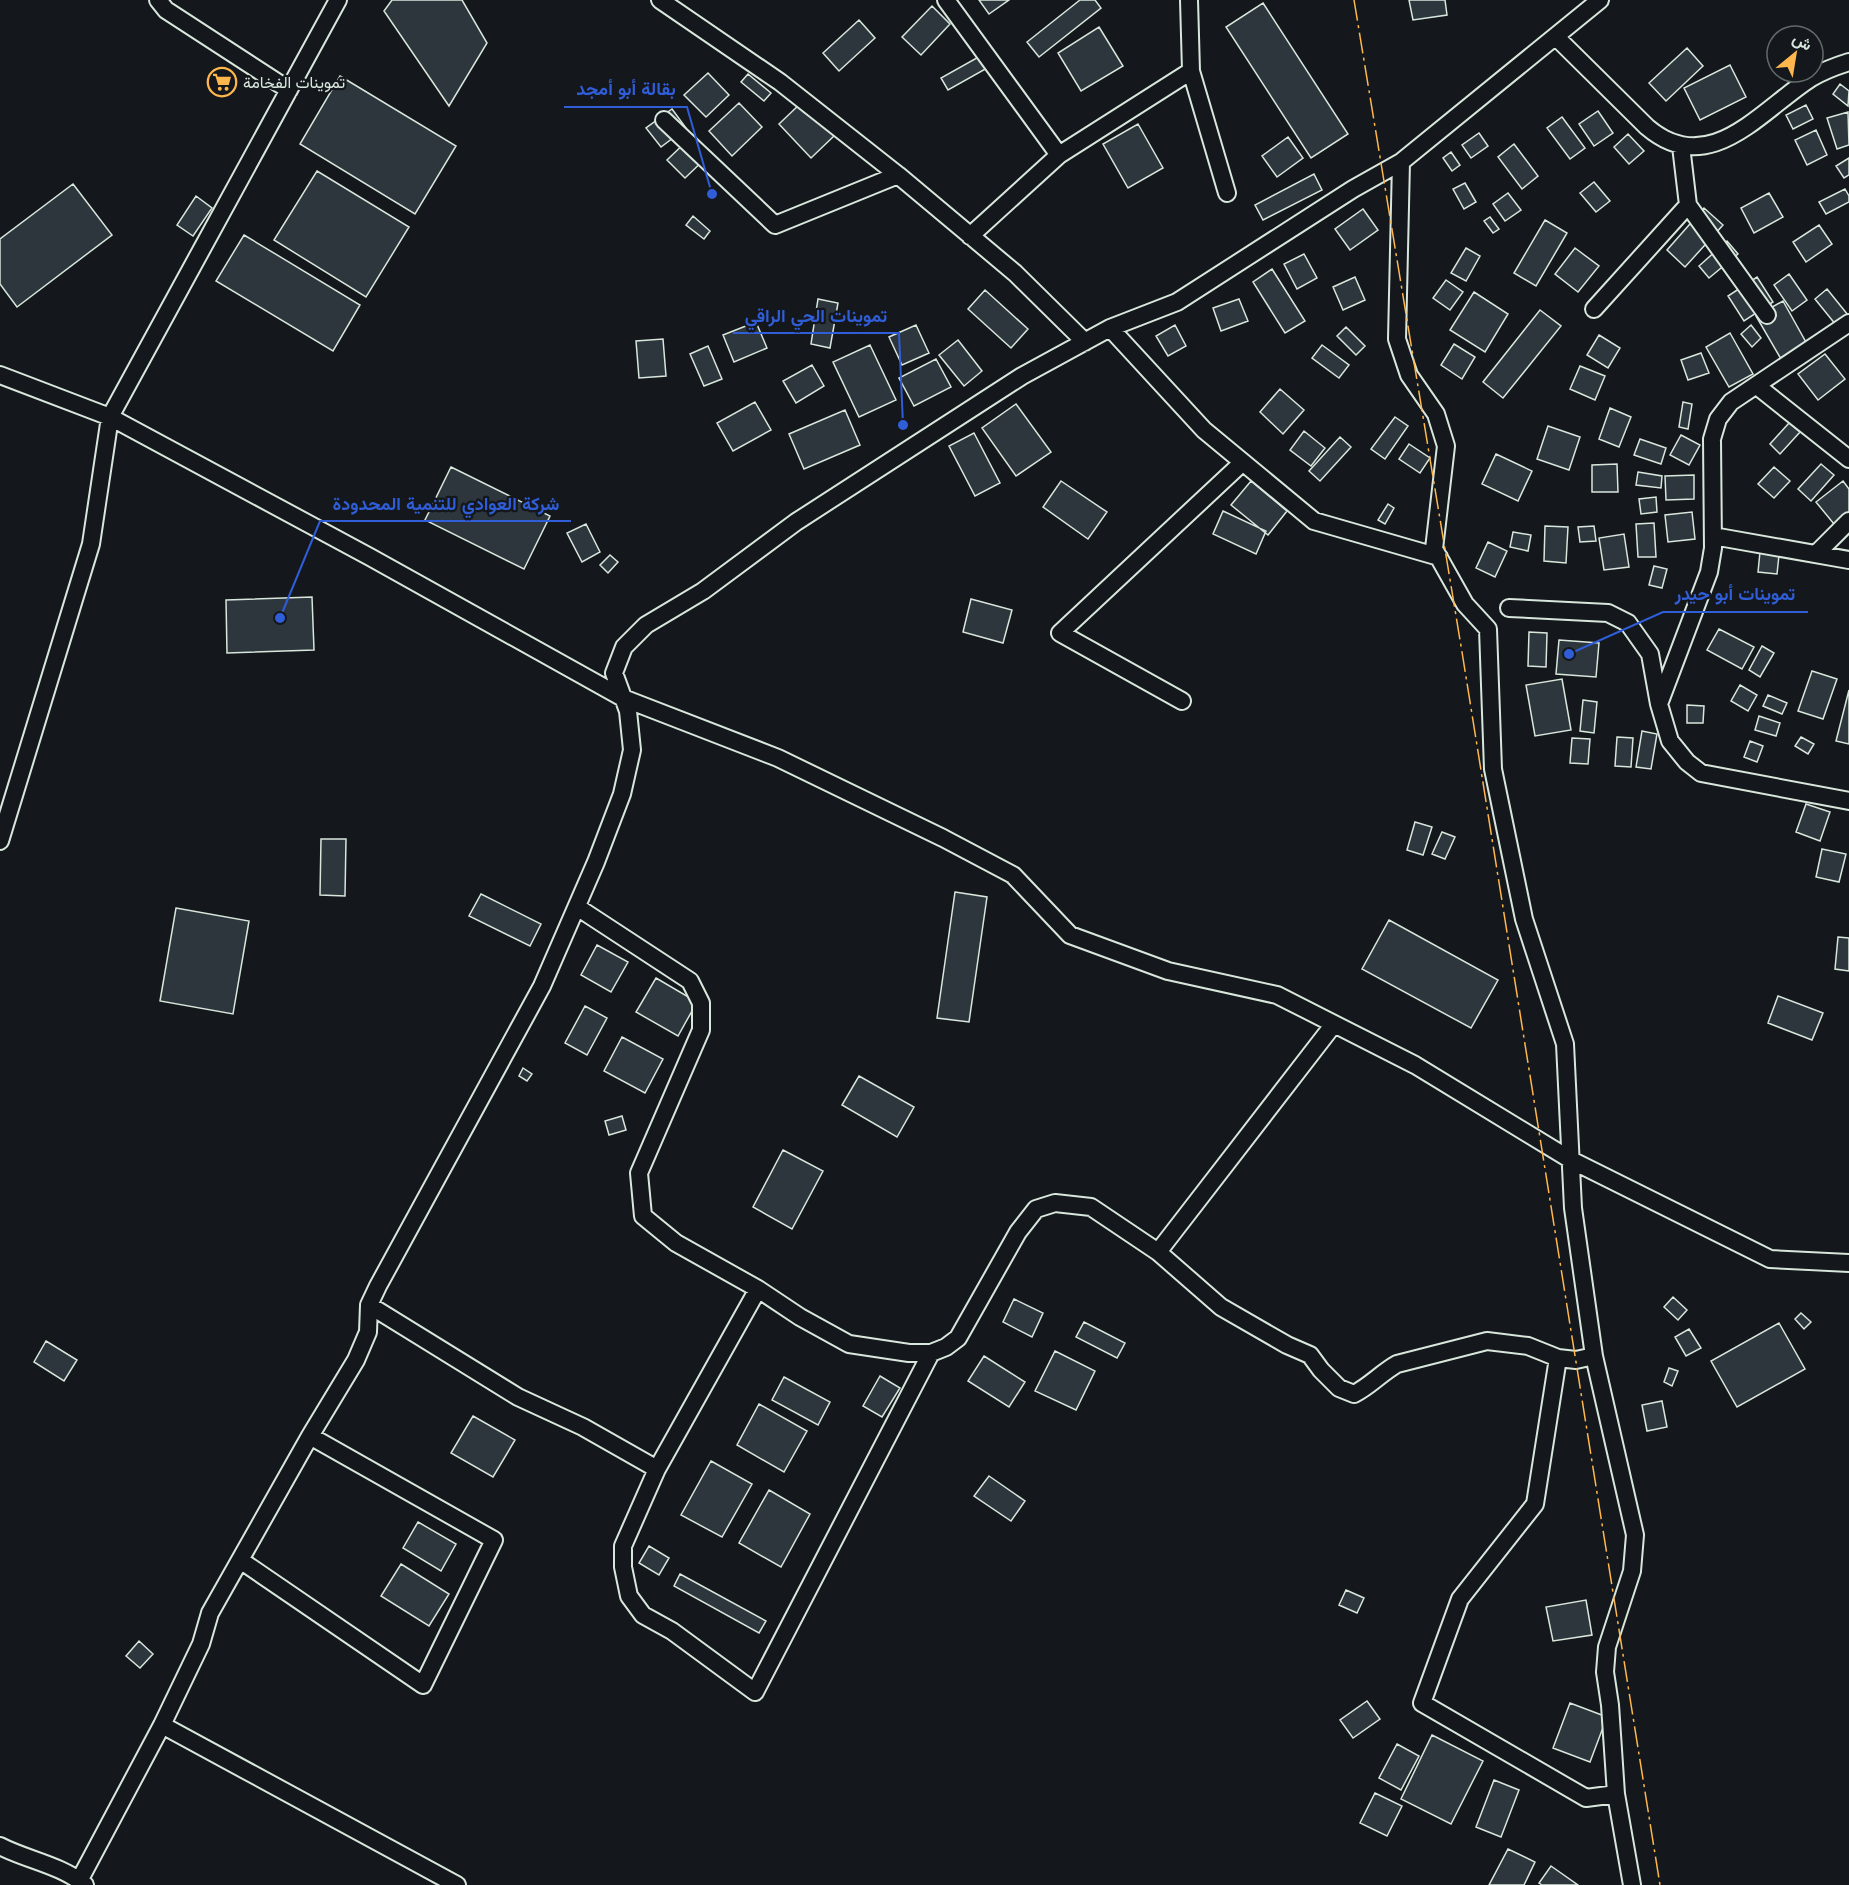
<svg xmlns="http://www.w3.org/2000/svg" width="1849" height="1885" viewBox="0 0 1849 1885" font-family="Montserrat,Vazirmatn,sans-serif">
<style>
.building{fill:#2c363c;stroke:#d8e6dc;stroke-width:1.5}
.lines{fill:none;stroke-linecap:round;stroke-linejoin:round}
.minor-casing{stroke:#d8e6dc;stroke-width:20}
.minor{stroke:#14181c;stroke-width:16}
.power{stroke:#ffb74d;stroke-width:1.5;stroke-dasharray:21 4.5 3 4.5;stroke-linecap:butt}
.labels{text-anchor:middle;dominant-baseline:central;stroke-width:4.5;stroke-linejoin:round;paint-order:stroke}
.poi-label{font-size:16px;fill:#d8e6dc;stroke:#14181c;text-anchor:start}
.leader{fill:none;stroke:#305dd8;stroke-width:2}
.callout-dot{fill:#305dd8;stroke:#14181c;stroke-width:2}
.callout-label{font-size:18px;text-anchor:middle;font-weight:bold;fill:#305dd8;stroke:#14181c;stroke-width:4.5;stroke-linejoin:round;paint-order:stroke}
</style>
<rect width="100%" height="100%" fill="#14181c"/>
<path class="building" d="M392,0H462L487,43L449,106L384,11Z
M979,0H1009L989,14Z
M1080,0H1095L1101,8L1039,57L1027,42Z
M1409,0H1445L1447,15L1413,20Z
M1263,3L1348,134L1311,158L1226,27Z
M932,6L950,24L921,55L902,37Z
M859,20L875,38L839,71L823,53Z
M1099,27L1123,66L1081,91L1058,53Z
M1687,48L1703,66L1666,101L1649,83Z
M982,55L989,67L948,90L941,78Z
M1730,65L1746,97L1700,120L1684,88Z
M708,73L729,95L706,117L684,95Z
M748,74L771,93L764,101L741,82Z
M340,76L456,146L415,214L300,144Z
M1840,84L1849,91L1848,106L1833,94Z
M802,102L834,136L811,158L779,124Z
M739,103L762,127L732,156L709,131Z
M1806,105L1813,119L1793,129L1786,115Z
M672,109L686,128L661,147L646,128Z
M1598,111L1613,133L1594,146L1579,124Z
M1848,112L1849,145L1837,149L1827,118Z
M1562,117L1585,148L1570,159L1547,128Z
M1138,124L1163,168L1128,188L1103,144Z
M1816,130L1827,155L1807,165L1795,140Z
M1479,133L1488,146L1471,158L1462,145Z
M1628,134L1644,151L1629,164L1614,147Z
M1288,137L1303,158L1277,177L1262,156Z
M690,138L708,156L685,178L667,160Z
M1514,144L1538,176L1522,189L1498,157Z
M1451,152L1460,165L1452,171L1443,158Z
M1849,158V175L1844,178L1836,166Z
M317,171L409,227L366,297L274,240Z
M1314,174L1322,190L1263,220L1255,205Z
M1594,182L1610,201L1596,212L1580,193Z
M1465,183L1476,202L1464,209L1453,189Z
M73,184L112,235L17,307L0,284V239Z
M1845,189L1849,196V202L1826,214L1819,202Z
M1508,193L1521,210L1505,221L1493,204Z
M1769,193L1783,217L1754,233L1741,208Z
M196,196L212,208L193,236L177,225Z
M1704,208L1723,225L1685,267L1667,250Z
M1363,209L1378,230L1350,250L1335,229Z
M693,216L710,231L704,239L686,225Z
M1490,217L1499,229L1493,233L1484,221Z
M1545,220L1567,233L1536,286L1514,273Z
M1819,225L1832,244L1806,262L1793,242Z
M244,235L360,305L333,351L216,281Z
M1727,241L1738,254L1709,278L1699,266Z
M1466,248L1480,256L1466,281L1451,273Z
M1575,248L1599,266L1578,292L1555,274Z
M1304,254L1317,278L1297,289L1284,264Z
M1272,269L1305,321L1285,333L1253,282Z
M1789,274L1807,300L1792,311L1774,285Z
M1355,277L1365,300L1343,310L1333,287Z
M1757,277L1773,302L1744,321L1728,296Z
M1446,280L1463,292L1450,310L1433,298Z
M1827,289L1848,315L1836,325L1815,299Z
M985,290L1028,329L1011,348L968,309Z
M1474,292L1508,314L1485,352L1450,330Z
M818,299L838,303L830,348L811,344Z
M1239,299L1248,321L1221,331L1213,308Z
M1783,301L1807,344L1781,359L1756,316Z
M1540,310L1561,326L1503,398L1483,382Z
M756,322L767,348L734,362L723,335Z
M916,325L929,353L902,365L889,337Z
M1175,325L1186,346L1168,356L1156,336Z
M1751,325L1761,338L1752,347L1741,334Z
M1346,327L1365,346L1356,355L1337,336Z
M1730,333L1753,374L1729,387L1706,347Z
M1599,335L1620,348L1608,368L1587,355Z
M663,339L666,376L639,378L636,341Z
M958,340L982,371L964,386L939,355Z
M1454,344L1475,357L1462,379L1441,365Z
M870,345L896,400L859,417L833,362Z
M1322,345L1349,365L1339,378L1312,358Z
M708,346L722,379L704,386L690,354Z
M1701,353L1709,373L1688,380L1681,360Z
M1825,354L1845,379L1818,400L1798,374Z
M936,359L951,387L914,406L899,378Z
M812,365L824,386L796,403L783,381Z
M1580,366L1605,376L1595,400L1570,389Z
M1280,389L1304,410L1283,434L1260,412Z
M755,402L771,430L733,451L717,423Z
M1683,402L1692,404L1688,429L1679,427Z
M1016,404L1051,452L1016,476L982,428Z
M1610,408L1631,417L1619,447L1599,439Z
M845,410L860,445L804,469L789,434Z
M1395,417L1408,426L1385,459L1371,449Z
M1789,423L1800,432L1780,454L1770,444Z
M1548,426L1580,437L1569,470L1537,459Z
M1304,431L1325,448L1311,466L1290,450Z
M974,433L1000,483L975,496L949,446Z
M1681,435L1700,445L1689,465L1670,455Z
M1340,437L1351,447L1320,481L1309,471Z
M1640,439L1666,448L1661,464L1634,455Z
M1409,444L1430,458L1420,473L1399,459Z
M1496,454L1532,471L1518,501L1482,484Z
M1617,464L1618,492H1592V465Z
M1821,464L1834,475L1811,501L1798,489Z
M451,467L550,516L524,569L425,520Z
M1774,467L1790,481L1774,498L1758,484Z
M1638,472L1662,476L1661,488L1636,485Z
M1694,475V499L1666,500L1665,476Z
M1061,481L1107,512L1088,539L1043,507Z
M1251,481L1287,511L1268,535L1231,505Z
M1843,481L1849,489V512L1834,524L1816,502Z
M1656,497L1657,512L1641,514L1639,499Z
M1388,504L1394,508L1385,524L1378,520Z
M1223,511L1266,531L1256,554L1213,534Z
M1692,512L1695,539L1668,542L1665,515Z
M1654,523L1656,557H1638L1636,524Z
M586,524L600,552L582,562L567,533Z
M1545,526L1568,527L1566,563L1544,561Z
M1594,526L1596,541L1580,542L1578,527Z
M1513,532L1531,535L1528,551L1510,547Z
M1624,534L1629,567L1604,570L1599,538Z
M1488,542L1507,551L1495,577L1476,568Z
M1760,552L1779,555L1777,574L1758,572Z
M610,555L618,562L608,573L600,565Z
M1654,566L1667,569L1662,588L1649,585Z
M312,597L314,650L227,653L226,600Z
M971,599L1012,610L1003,643L963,632Z
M1719,629L1754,647L1742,669L1707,650Z
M1529,632L1547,633L1546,667L1528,666Z
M1559,640L1599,643L1596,677L1556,674Z
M1762,646L1774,653L1760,677L1749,670Z
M1812,671L1837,679L1823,719L1798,711Z
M1562,679L1571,730L1535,736L1526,685Z
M1740,685L1757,695L1748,711L1731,701Z
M1849,690V744L1836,741Z
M1768,695L1787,703L1782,714L1763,706Z
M1583,700L1597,702L1594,733L1580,731Z
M1687,705L1704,706L1703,723H1687Z
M1759,716L1780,723L1776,736L1755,730Z
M1642,731L1657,734L1651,769L1636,767Z
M1617,737L1633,738L1631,767L1615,766Z
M1801,737L1814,744L1808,754L1795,746Z
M1572,738L1590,739L1588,764L1570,763Z
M1750,741L1763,746L1757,762L1744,757Z
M1806,804L1830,812L1820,841L1796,832Z
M1415,822L1432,827L1423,855L1407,850Z
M1442,832L1455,837L1445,859L1432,854Z
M321,839H346L345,896L320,895Z
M1822,849L1846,854L1839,882L1816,877Z
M955,892L987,897L969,1022L937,1018Z
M481,894L541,924L530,946L469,916Z
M176,908L249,921L233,1014L160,1001Z
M1389,920L1498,980L1471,1028L1362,969Z
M1838,937L1849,938V971L1835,969Z
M597,945L628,962L611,992L581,975Z
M656,978L697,1002L678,1036L636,1012Z
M1778,996L1823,1013L1812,1040L1768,1023Z
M585,1006L607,1018L587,1055L565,1043Z
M622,1037L663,1059L645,1093L604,1071Z
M523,1068L532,1074L527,1081L519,1076Z
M859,1076L914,1107L897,1137L842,1105Z
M622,1116L626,1130L609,1135L605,1121Z
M783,1150L823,1171L792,1229L753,1207Z
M1673,1297L1687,1310L1678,1320L1664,1307Z
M1014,1299L1043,1313L1032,1337L1003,1322Z
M1801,1313L1811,1322L1804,1329L1795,1319Z
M1084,1322L1125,1343L1117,1358L1076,1337Z
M1779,1323L1805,1369L1737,1407L1711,1361Z
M1689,1329L1701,1348L1686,1356L1675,1337Z
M46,1341L77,1360L64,1381L34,1362Z
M1055,1351L1095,1371L1076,1410L1035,1391Z
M984,1356L1025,1382L1009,1407L968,1381Z
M1669,1368L1678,1371L1672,1386L1664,1382Z
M880,1376L900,1388L882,1417L863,1406Z
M784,1377L830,1402L818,1425L772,1400Z
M1662,1401L1667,1427L1647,1431L1642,1405Z
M759,1404L807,1431L784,1472L737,1445Z
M473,1416L515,1440L493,1477L451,1453Z
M711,1461L752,1484L722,1537L681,1515Z
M989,1476L1025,1501L1011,1521L974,1496Z
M769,1490L810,1514L781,1567L739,1543Z
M418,1522L456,1544L441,1571L403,1548Z
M649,1546L669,1558L659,1575L639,1563Z
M401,1564L449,1594L429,1626L381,1596Z
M680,1574L766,1621L759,1633L674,1586Z
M1346,1590L1364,1598L1357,1613L1339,1605Z
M1586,1600L1592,1635L1553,1641L1546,1607Z
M139,1641L153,1654L140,1668L126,1656Z
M1367,1701L1380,1719L1353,1738L1340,1720Z
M1570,1703L1607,1717L1590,1762L1553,1748Z
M1432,1735L1483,1761L1451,1824L1401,1799Z
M1397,1744L1419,1756L1401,1790L1379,1778Z
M1494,1780L1519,1790L1501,1837L1476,1827Z
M1375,1793L1402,1806L1387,1836L1360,1823Z
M1508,1849L1535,1862L1524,1885H1489Z
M1551,1866L1578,1885H1542L1539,1883Z"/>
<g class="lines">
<g class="minor-casing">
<path id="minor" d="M158,0L166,10L289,90
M660,0L780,82L898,175L1015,273L1085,342
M946,0L1059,155L970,236
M1556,37L1647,127C1709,180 1760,111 1811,78C1823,71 1836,66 1849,62
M1191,71L1227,193
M664,120L775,225L898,175
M1059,155L1191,71L1189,0
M1401,162L1397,339L1409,375L1436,414L1446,446L1434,549L1465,604L1488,629L1493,769L1524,919L1565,1044L1573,1208L1594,1356L1635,1535L1632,1571L1607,1647L1605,1672L1610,1705L1616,1794L1632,1885
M1688,205L1767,315
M1594,309L1688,205L1681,146
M1110,328L1204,430L1314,521L1439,557
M0,375L110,417L370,557L623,698L778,758L943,838L1013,875L1070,935L1168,971L1277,995L1415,1065L1571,1160L1770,1259L1849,1263
M1757,386L1849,459
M1713,536L1849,560
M1816,554L1849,521
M1509,608L1608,613L1628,623L1650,654L1659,704L1670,741L1687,762L1701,773L1849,801
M1182,701L1060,633L1243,462
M1659,704L1709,572L1713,548L1712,439L1718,419L1731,402L1849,323
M0,841L91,544L110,417L338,0
M577,907L690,981L701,1003V1030L639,1173L643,1216L676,1243L758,1289L800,1317L849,1344L909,1353H931L946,1347L958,1338L1018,1232L1036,1209L1055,1203L1091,1207L1158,1252L1221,1307L1287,1345L1310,1355L1321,1370L1339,1388L1354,1394C1370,1386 1381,1373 1397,1364L1487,1341L1528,1346L1558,1358L1576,1360L1594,1356
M1158,1252L1334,1024
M758,1289L657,1469L623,1546V1567L629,1596L643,1615L672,1631L755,1692L931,1353
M369,1305L518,1397L583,1427L657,1469
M1558,1358L1535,1504L1460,1599L1422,1703L1586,1798L1616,1794
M240,1560L423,1685L494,1540L310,1436
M162,1725L457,1885
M0,1846C27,1860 61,1865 85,1885
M79,1881L162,1725L201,1644L210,1613L310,1436L356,1360L368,1332L369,1305L378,1286L542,986L596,862L622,794L632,750L628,711L614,673L624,647L646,625L703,591L796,522L1022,376L1110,328L1177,302L1353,189L1401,162L1600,0"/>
</g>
<use href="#minor" class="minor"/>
<path class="power" d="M1354,0L1462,652L1660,1885"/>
</g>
<defs>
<g id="supermarket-ring" transform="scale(1.5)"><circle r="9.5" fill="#14181c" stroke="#ffb74d" stroke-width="1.5"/><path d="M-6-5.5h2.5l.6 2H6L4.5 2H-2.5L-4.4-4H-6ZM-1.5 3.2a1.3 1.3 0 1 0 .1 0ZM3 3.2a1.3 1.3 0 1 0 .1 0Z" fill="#ffb74d"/></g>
</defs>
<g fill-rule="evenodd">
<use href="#supermarket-ring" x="222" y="82"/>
</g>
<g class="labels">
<g class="poi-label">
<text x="243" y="82">تموينات الفخامة</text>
</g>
</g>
<path class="leader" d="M712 194L687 107H564M903 425L899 333H733M280 618L320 521H571M1569 654L1663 612H1808"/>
<g class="callout-dot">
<circle cx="712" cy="194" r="6"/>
<circle cx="903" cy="425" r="6"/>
<circle cx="280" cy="618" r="6"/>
<circle cx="1569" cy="654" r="6"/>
</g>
<g class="callout-label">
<text x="626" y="95">بقالة أبو أمجد</text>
<text x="816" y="322">تموينات الحي الراقي</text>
<text x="446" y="510">شركة العوادي للتنمية المحدودة</text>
<text x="1735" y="600">تموينات أبو حيدر</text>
</g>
<g transform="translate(1795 54) rotate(30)"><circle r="28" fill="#14181c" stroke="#626a69" stroke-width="1.5"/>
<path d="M0-4.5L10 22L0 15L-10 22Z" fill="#ffb74d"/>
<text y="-9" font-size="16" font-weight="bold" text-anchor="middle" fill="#d8e6dc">ش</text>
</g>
</svg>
